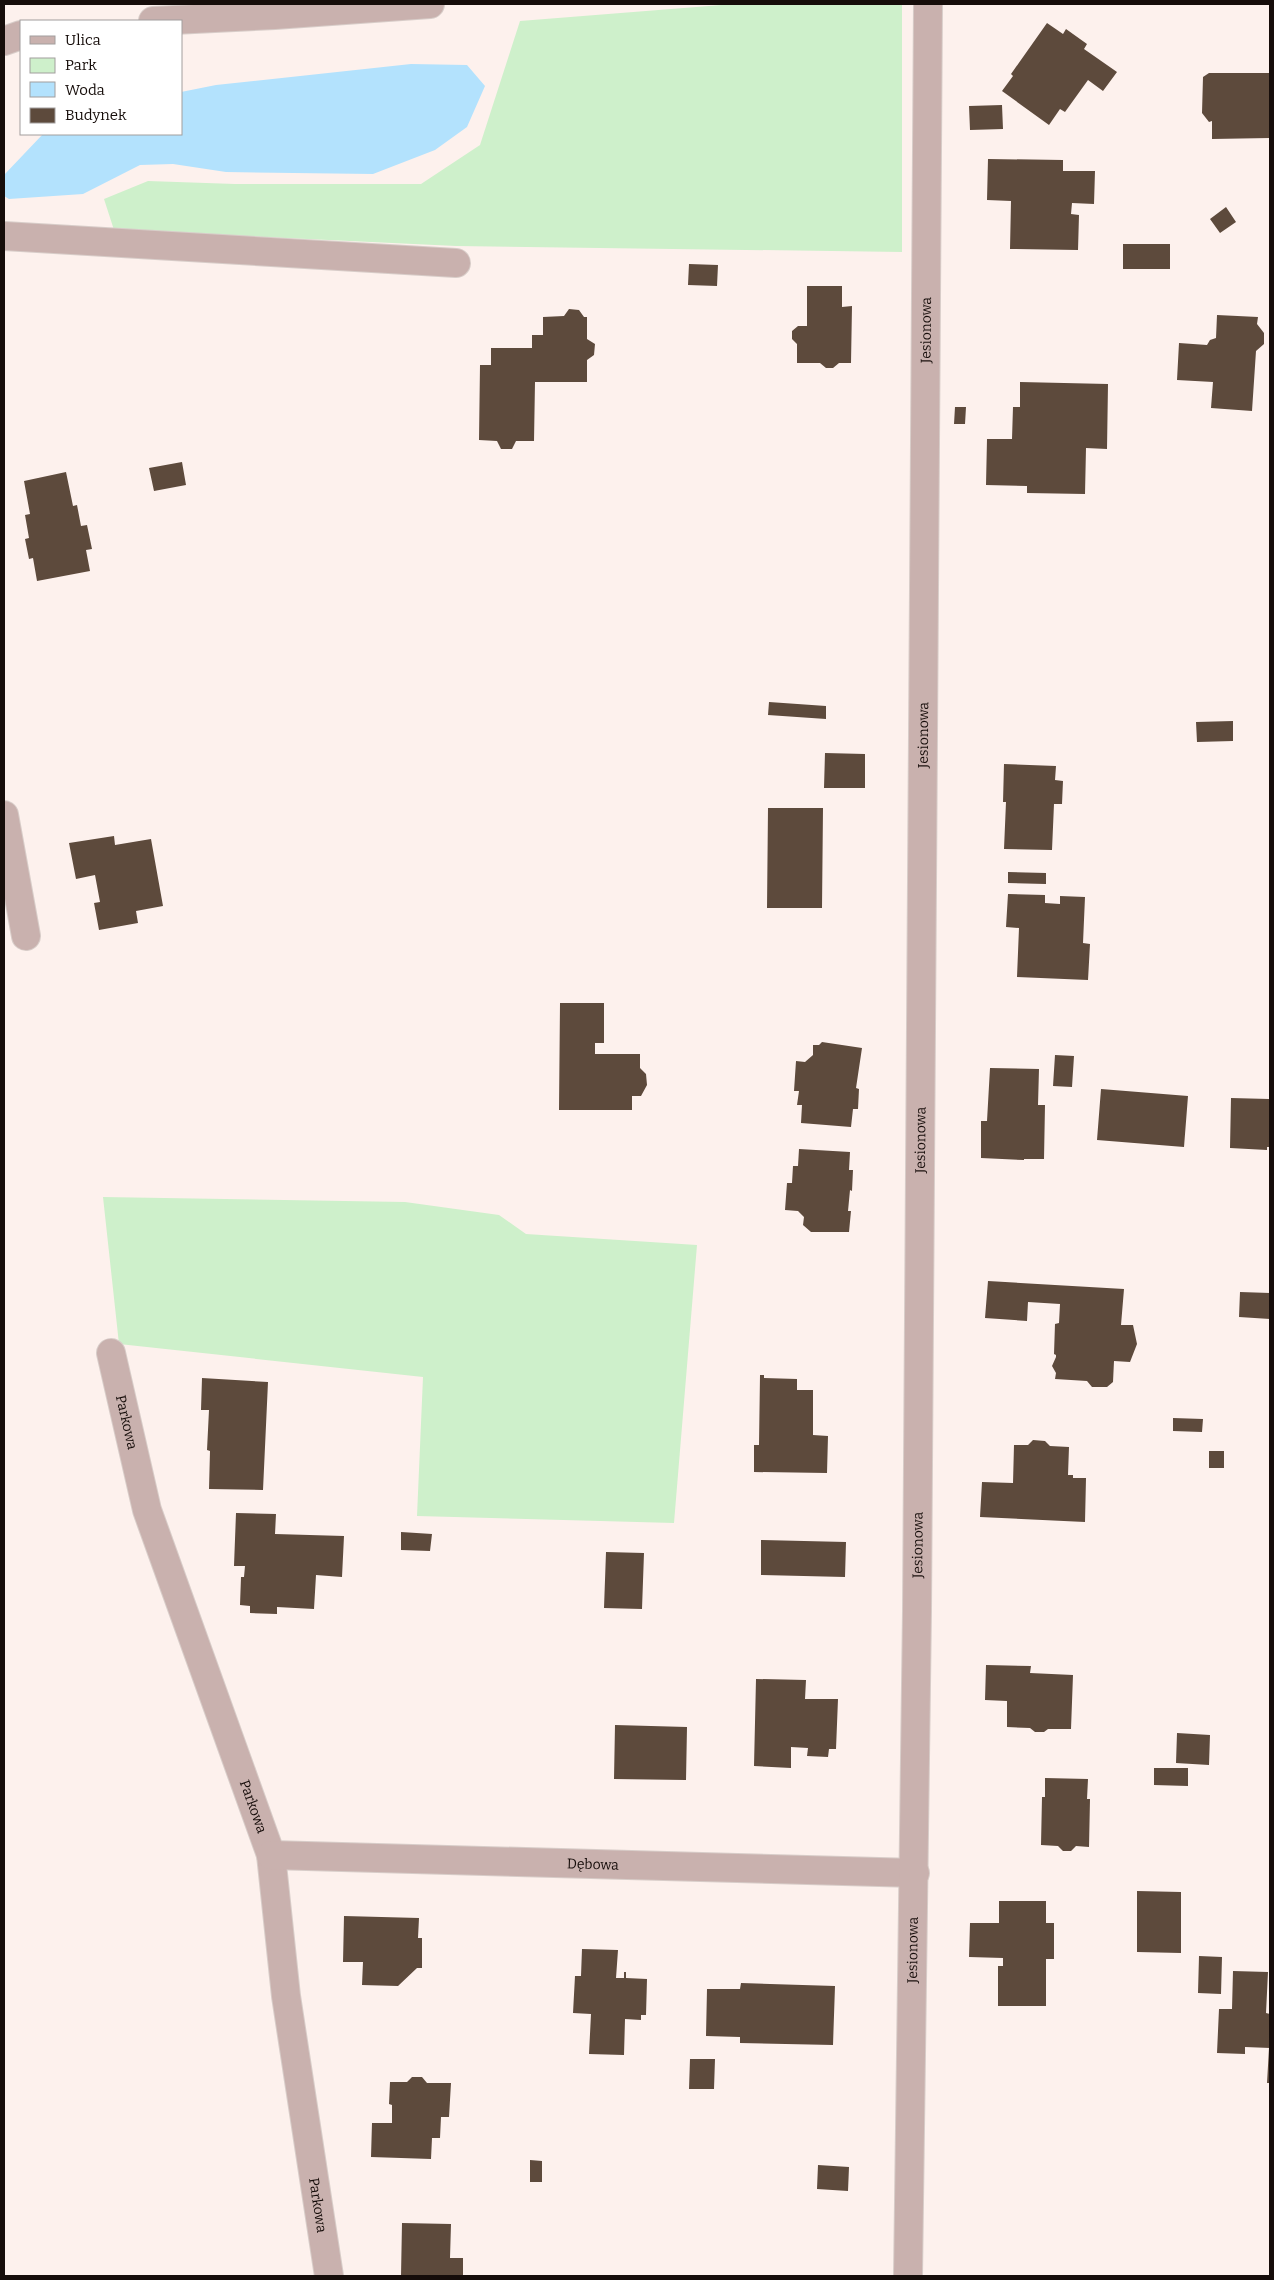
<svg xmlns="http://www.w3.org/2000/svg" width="1274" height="2280" viewBox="0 0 1274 2280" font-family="Bitter,serif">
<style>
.green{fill:#cef0cb}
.water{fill:#b3e2fd}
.building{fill:#5d4a3c}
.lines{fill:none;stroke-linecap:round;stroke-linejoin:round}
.minor-casing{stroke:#d8cdc9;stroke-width:30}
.minor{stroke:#c9b1ae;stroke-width:28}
.labels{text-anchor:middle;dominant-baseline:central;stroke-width:5;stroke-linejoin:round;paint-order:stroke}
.street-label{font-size:14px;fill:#160d0a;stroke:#fff}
</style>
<rect width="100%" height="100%" fill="#fdf1ed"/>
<path class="green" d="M734,4H902V252L456,246L114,230L104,199L148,181L235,184H421L480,145L520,21Z
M103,1197L405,1202L499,1215L526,1234L697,1245L674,1523L417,1516L423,1377L119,1344Z"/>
<path class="water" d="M411,64L467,65L485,86L467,127L435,150L373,174L226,172L173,164L140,165L83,194L9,199L4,196V175L43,134H181V92L216,85Z"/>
<path class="building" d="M1047,23L1063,34L1066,29L1087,44L1084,49L1117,72L1103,91L1088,80L1065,112L1060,109L1049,125L1002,91L1013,76L1011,74Z
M1209,73H1270V138L1212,139V121L1209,122L1202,113L1203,77Z
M1002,105L1003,129L970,130L969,106Z
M988,159L1063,160V171H1095L1094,204L1072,203L1071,214L1079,215L1078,250L1010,249L1011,201L987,200Z
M1226,207L1236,222L1220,233L1210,219Z
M1123,244H1170V269H1123Z
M689,264L718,265L717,286L688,285Z
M807,286H842V307L852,306L851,363H839L833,368H826L820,363H797V344L792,339V331L798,326H807Z
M569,309L579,310L584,317H587V339L595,344L594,355L587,360V382H535L534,441H516L512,449H501L497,441L479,440L480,365H491V348H532V335H543V317L564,316Z
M1217,315L1258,317L1257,324L1264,333V344L1256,351L1252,411L1211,408L1213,382L1177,380L1179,343L1207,345L1210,340L1216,338Z
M1020,382L1108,384L1107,449L1086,448L1085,494L1027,493V486L986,485L987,439H1012L1013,407H1020Z
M955,407H966L965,424H954Z
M182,462L186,485L154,491L149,468Z
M66,472L73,506L77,505L81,526L87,525L92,549L86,550L90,571L37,581L33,558L29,559L25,539L29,538L25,515L30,514L24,481Z
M769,702L826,706V719L768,715Z
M1233,721V741L1197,742L1196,722Z
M825,753L865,754V788H824Z
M1004,764L1056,766L1055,780L1063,781L1062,804H1054L1052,850L1004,849L1006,802H1003Z
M768,808H823L822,908H767Z
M114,836L115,845L151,839L163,906L136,911L138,923L99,930L94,903L100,902L95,875L76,879L69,843Z
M1008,872L1046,873V884L1008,883Z
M1008,894L1045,895V903L1060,904V896L1085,897L1083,943L1090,944L1088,980L1017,977L1019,928L1006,927Z
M560,1003H604V1043H595V1054H640V1068L646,1074L647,1085L641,1096H632V1110H559Z
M822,1042L862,1048L856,1088L859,1089L858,1109H853L851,1127L801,1123L802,1105H797L799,1091H794L796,1061L805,1062L813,1055V1045H819Z
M1055,1055L1074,1056L1072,1087L1053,1086Z
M990,1068L1039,1069L1038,1105H1045L1044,1159H1024V1160L981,1158V1121H987Z
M1101,1089L1188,1096L1184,1147L1097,1140Z
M1231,1098L1269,1099L1270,1147H1267V1150L1230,1148Z
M799,1149L850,1152L849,1170H853L852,1191L850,1190L848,1211H851L849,1232H811L803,1225L804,1217L798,1211L785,1210L787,1183H792L793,1166H798Z
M988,1281L1124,1289L1121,1325H1133L1137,1344L1130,1362L1114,1361L1113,1382L1107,1387H1092L1087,1381L1055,1379L1056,1373L1052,1366L1056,1357V1355L1054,1354L1055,1324L1059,1323L1060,1304L1028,1302L1027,1321L985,1318Z
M1240,1292L1270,1293V1319L1239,1317Z
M760,1375H764V1378L797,1379V1390H813V1435L828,1436L827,1473L754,1472V1445H759Z
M202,1378L268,1382L263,1490L209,1489L210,1451L207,1450L209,1410H201Z
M1173,1418L1203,1419L1202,1432L1173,1431Z
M1033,1440L1045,1441L1050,1446L1069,1447L1068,1475H1073V1478H1086L1085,1522L980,1517L982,1482L1013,1483L1014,1445H1028Z
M1209,1451H1224V1468H1209Z
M236,1513L276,1514L275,1534L344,1536L342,1577L316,1575L314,1609L277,1607V1614L250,1613V1606L240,1605L241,1577H244L245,1566H234Z
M401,1532L432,1534L430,1551L401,1550Z
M761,1540L846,1542L845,1577L761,1575Z
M606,1552L644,1553L642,1609L604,1608Z
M986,1665L1031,1666L1030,1673L1073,1675L1071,1729H1048L1044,1732H1035L1030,1728L1007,1727V1701L985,1700Z
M756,1679L806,1680L805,1699H838L836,1749H829L828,1757L807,1756L808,1748L791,1747V1768L754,1766Z
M615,1725L687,1727L686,1780L614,1779Z
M1177,1733L1210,1735L1209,1765L1176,1763Z
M1154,1768H1188V1786L1154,1785Z
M1045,1778L1088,1779L1087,1799H1090L1089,1847L1076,1846L1071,1851H1063L1058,1846L1041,1845L1042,1797H1045Z
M1137,1891L1181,1892V1953L1137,1952Z
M999,1901H1046V1923H1054V1959H1046V2006H998V1966H1003V1958L969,1957L970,1923H999Z
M344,1916L419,1918L418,1938H422V1968H417L398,1986L362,1985L363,1962H343Z
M582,1949L618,1950L616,1978H624V1972H626V1978L647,1979L646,2015H641V2020L625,2019L624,2055L589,2054L591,2014L573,2013L575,1976H581Z
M1199,1956L1222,1957L1221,1994L1198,1993Z
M1233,1971L1268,1972L1266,2013L1270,2014V2048L1245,2047V2054L1217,2053L1219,2009H1232Z
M741,1983L835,1986L833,2045L740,2043V2037L706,2036L707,1989H740Z
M1269,2048H1270V2083H1267Z
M690,2059H715L714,2089H689Z
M412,2077H422L427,2083H451L449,2117H441L440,2138H432L431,2159L371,2157L372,2123H392V2105L389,2104L390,2082H407Z
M530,2160L542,2161V2182H530Z
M818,2165L849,2167L848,2191L817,2189Z
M402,2223L451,2224L450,2258H463V2276H401Z"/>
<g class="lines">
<g class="minor-casing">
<g id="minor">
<path d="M153,21L275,15L430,4"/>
<path d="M4,41L21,35"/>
<path d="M4,236L456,263"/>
<path d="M4,815L26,936"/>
<path id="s1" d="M111,1353L147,1510L271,1855L286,1996L329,2276"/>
<path id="s2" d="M271,1855L915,1873"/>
<path id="s3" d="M908,2276L917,1611L928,4"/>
</g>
</g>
<use href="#minor" class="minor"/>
</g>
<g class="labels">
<g class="street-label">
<text stroke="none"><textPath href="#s3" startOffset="1946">Jesionowa</textPath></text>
<text stroke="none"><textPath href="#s3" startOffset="1541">Jesionowa</textPath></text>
<text stroke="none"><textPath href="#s3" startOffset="1136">Jesionowa</textPath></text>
<text stroke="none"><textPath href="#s1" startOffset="71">Parkowa</textPath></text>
<text stroke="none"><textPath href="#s3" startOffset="731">Jesionowa</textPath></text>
<text stroke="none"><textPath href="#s1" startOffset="476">Parkowa</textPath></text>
<text stroke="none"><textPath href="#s2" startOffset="322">Dębowa</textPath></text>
<text stroke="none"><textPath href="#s3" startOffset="326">Jesionowa</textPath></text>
<text stroke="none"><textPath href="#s1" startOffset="881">Parkowa</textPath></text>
</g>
</g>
<rect width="1274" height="2280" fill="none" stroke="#160d0a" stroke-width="10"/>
<rect x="20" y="20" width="162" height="115" fill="#ffffff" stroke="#a29e9d"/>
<rect x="30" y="36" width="25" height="8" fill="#c9b1ae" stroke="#a29e9d"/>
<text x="65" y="45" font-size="15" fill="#160d0a">Ulica</text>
<rect x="30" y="58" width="25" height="15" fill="#cef0cb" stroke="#a29e9d"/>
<text x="65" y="70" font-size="15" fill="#160d0a">Park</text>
<rect x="30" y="82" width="25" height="15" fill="#b3e2fd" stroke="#a29e9d"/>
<text x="65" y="95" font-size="15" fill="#160d0a">Woda</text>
<rect x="30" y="108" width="25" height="15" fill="#5d4a3c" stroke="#a29e9d"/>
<text x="65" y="120" font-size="15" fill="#160d0a">Budynek</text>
</svg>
